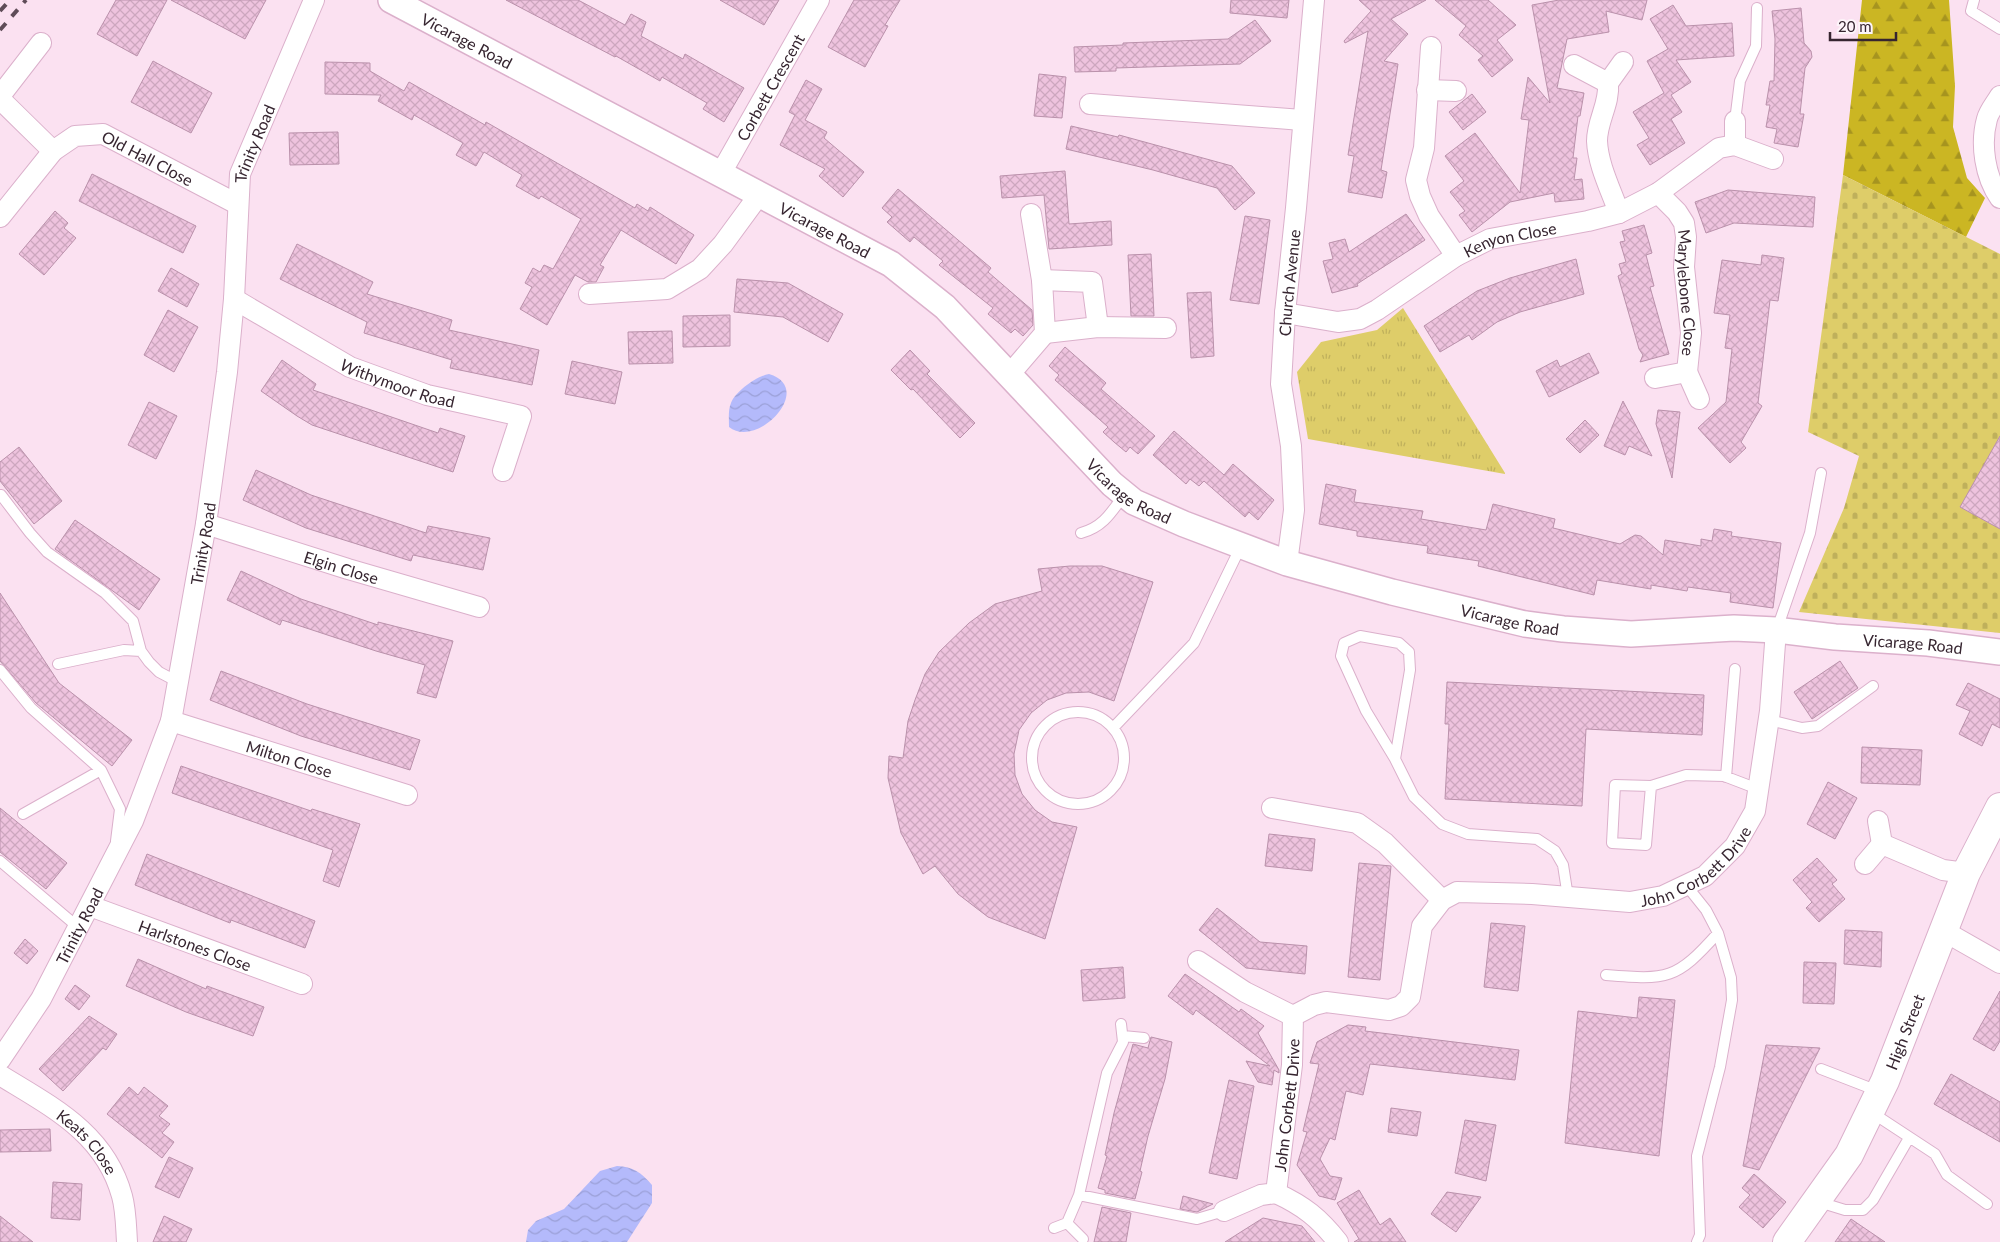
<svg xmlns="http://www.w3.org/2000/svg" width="2000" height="1242" viewBox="0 0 2000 1242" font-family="Lato,sans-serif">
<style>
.forest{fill:url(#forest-firs)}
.cemetery{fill:url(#cemetery-stones)}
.park{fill:url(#park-tufts)}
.water{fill:url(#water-waves)}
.building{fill:url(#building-cross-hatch);stroke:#ba91ab}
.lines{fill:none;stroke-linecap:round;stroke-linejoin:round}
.service-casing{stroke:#dbb0cb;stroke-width:12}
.minor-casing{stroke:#dbb0cb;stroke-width:22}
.tertiary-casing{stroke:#dbb0cb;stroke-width:28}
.trunk-casing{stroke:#dbb0cb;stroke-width:30}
.service{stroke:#fff;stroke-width:10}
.minor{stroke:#fff;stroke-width:20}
.tertiary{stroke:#fff;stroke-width:25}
.trunk{stroke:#fff;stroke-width:28}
.rail{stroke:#5f4c58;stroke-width:4;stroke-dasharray:9 9;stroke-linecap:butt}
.labels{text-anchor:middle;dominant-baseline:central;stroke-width:4.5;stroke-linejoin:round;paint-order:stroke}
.street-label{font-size:16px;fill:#362530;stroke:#fdf4f9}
</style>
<defs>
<pattern id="forest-firs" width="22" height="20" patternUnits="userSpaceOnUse" patternTransform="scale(1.25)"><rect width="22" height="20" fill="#cbb623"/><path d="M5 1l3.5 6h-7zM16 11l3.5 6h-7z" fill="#a6941f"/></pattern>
<pattern id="cemetery-stones" width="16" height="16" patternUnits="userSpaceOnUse" patternTransform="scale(1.25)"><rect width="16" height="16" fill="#decd69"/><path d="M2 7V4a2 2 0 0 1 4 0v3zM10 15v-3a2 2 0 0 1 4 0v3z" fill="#bfb05b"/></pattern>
<pattern id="park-tufts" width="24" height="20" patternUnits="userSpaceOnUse" patternTransform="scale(1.25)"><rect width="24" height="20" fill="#decd69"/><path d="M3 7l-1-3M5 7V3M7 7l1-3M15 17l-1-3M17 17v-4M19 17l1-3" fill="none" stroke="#bfb05b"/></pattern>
<pattern id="water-waves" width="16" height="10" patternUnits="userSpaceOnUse" patternTransform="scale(1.25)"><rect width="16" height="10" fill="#b4bafb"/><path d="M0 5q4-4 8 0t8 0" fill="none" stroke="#9ba0d7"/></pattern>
<pattern id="building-cross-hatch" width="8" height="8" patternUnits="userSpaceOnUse" patternTransform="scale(1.25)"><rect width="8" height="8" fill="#eec3de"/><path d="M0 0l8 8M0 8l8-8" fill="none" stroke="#cda7bf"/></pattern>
</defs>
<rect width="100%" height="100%" fill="#fbe1f1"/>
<path class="forest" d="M1862,0H1949L1955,86L1953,127L1967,178L1985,198L1966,237L1843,175Z"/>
<path class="cemetery" d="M1843,175L2000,254V633L1799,612L1844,508L1859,456L1808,432Z"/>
<path class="park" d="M1403,308L1505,473V474L1308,439L1297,372L1321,342L1377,330Z"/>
<path class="water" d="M769,374C816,388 757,450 729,427C729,419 728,410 731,403C736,391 757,376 769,374Z
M617,1166C633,1167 641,1172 652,1185V1203L627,1242H526L528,1230L536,1221L564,1209L600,1171Z"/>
<path class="building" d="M116,0H167L137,56L97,34Z
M171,0H266L245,39Z
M506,0H578L625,25L631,14L646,22L641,36L683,59L685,54L744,88L724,122L703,109L707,103L662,77L660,81L616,56L615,57Z
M720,0H779L764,25Z
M854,0H900L885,25L888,26L865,67L828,47Z
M1231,0H1289L1287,18L1230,13Z
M1359,0H1426L1391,19L1408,34L1384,61L1398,64L1381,170L1387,172L1382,198L1348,192L1354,156L1348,155L1368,31L1345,43L1344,41L1371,11Z
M1435,0H1488L1516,25L1497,40L1513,60L1492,77L1478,60L1483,56L1459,35L1466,26Z
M1559,0H1647L1642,20L1606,11L1609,32L1567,39L1557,88L1584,93L1580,116H1578L1573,158H1577L1574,180L1582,179L1584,199L1555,202L1554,193L1510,202L1472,232L1459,215L1465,211L1450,192L1464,181L1445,156L1475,133L1520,193L1529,120L1521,119L1528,77L1550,103L1532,5Z
M1673,5L1686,26L1732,23L1734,56L1676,60L1691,82L1671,95L1682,112L1671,119L1685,143L1650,165L1637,145L1649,138L1633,112L1664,93L1647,61L1668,49L1650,19Z
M1801,8L1804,43L1811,51L1812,57L1805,68L1800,114H1804L1798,147L1774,143L1777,129L1766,127L1770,105H1766L1770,81H1774L1775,39L1772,11Z
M1255,20L1271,41L1240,64L1116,68V71L1075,72L1074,47L1123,45V43L1228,39Z
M153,61L212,93L191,133L131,102Z
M325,62L370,63V71L404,91L409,82L485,125L486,122L635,208L637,204L648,211L650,207L694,235L676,264L621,230L600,265L604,267L596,282H588L575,275L547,325L520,309L532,287L525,283L533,268L540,272L544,265L553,269L581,219L541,196L539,199L516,186L522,175L484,152L476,166L456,155L463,143L414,115L412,120L378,101L381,95L325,94Z
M1039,74L1066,77L1062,118L1034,116Z
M806,80L822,89L805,120L827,132L824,138L864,172L843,197L819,176L825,169L780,145L795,115L789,112Z
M1472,94L1486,112L1463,130L1449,112Z
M1071,126L1118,137L1119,135L1232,166L1255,193L1235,210L1217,188L1153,170L1066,149Z
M338,132L339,164L290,165L289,133Z
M1065,171L1069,224L1111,221L1112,245L1049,249L1044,195L1002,198L1000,176Z
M92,174L196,226L183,253L79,201Z
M898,189L991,268L988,272L1032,310L1033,325L1023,336L1015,329L1011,333L988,314L993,308L939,265L943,261L914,237L910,242L887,222L892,217L882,208Z
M1728,190L1815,197L1813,227L1734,223L1706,233L1695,202Z
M55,211L68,223L64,228L76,238L44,275L19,254Z
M1406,214L1425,240L1357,284L1358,286L1332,293L1323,261L1333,259L1329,243L1345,239L1349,252Z
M1245,216L1270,220L1259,304L1230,300Z
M1644,225L1652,253L1646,255L1654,286L1650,287L1669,354L1640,362L1643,355L1639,349L1618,276L1622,274L1619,264L1626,262L1620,242L1625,241L1622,231Z
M297,244L373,282L367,294L452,320L449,330L539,350L532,385L450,368L452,360L364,333L367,322L280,279Z
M1151,254L1154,316H1131L1128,255Z
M1762,255L1784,258L1778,301L1770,300L1758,403L1762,406L1741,442L1746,448L1730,463L1698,428L1726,402L1732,349L1725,348L1730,315L1714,313L1717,292L1722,260L1761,265Z
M1576,259L1584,294L1520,312L1497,322L1472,340L1469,335L1440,352L1424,326L1477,291L1510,278Z
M171,268L199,284L187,307L158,291Z
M737,279L788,283L843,314L828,342L783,317L734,312Z
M1211,292L1214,356L1191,358L1187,293Z
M168,310L198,327L174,372L144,355Z
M730,315V346L683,347V316Z
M672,331L673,363L629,364L628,332Z
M1065,347L1106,383L1101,389L1155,436L1138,454L1130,447L1126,452L1114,442L1103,432L1108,427L1055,380L1059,375L1049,366Z
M910,350L930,371L927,374L975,423L960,438L913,389L911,390L891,370Z
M1589,353L1599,373L1549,397L1536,371L1557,360L1560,367Z
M282,360L316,384L313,390L438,433L440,428L465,436L453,472L312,425L297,416L261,391Z
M572,361L622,372L615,404L565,394Z
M1623,401L1652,456L1629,446L1625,455L1604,446Z
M149,402L177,416L156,459L128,445Z
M1658,410L1680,412L1672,478L1656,424Z
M1585,420L1599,435L1580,453L1566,439Z
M1174,431L1224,475L1233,464L1274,500L1258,520L1249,512L1245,517L1204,481L1199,486L1190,479L1186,484L1153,455Z
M2000,436V529L1960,507Z
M19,447L62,501L34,524L0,481V462Z
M256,470L311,495L426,533L428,526L490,538L483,570L413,555L411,561L306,528L243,500Z
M1326,484L1356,490L1354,502L1423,511L1421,519L1486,530L1493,504L1555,519L1553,528L1620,544L1635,535L1641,536L1663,555L1665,540L1701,546V539L1712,541L1714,529L1732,532L1731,536L1781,543L1773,608L1730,602L1731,593L1688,587L1687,591L1651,585V589L1597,580L1594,595L1478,566L1479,561L1427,553L1428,546L1357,536V531L1319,524Z
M75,520L160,579L139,610L55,549Z
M1070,566H1102L1153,582L1114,701L1089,692L1066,693L1047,700L1031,713L1019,730L1014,754L1015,775L1022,794L1035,810L1052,822L1077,827L1045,939L988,917L958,894L935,866L923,874L901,833L888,778L889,756L903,758L908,721L915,700L925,674L939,652L969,623L995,604L1042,591L1038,569Z
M241,571L301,599L378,625V622L453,641L436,698L417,693L425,665L376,651L282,620L280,625L227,600Z
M0,593L59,683L132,740L112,766L36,703L0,661Z
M1840,661L1858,688L1812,719L1794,692Z
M221,671L307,704L420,740L410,770L301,736L210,700Z
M1447,682L1704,695L1702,735L1586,729L1582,806L1445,799L1449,724H1445Z
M1968,683L2000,699V728L1992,724L1982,746L1959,734L1970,711L1956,705Z
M1862,747L1922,750L1920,785L1861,783Z
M181,766L311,811L312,809L360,824L339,887L323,881L333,850L172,793Z
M1828,782L1857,798L1835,839L1807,824Z
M0,808L67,863L46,889L0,852Z
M1269,834L1315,839L1312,871L1265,866Z
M147,854L315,921L305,948L231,920L230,923L135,885Z
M1817,858L1837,880L1832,884L1845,899L1819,922L1806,908L1812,902L1793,880Z
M1359,863L1391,866L1380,980L1348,977Z
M1217,908L1260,942L1307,946L1305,974L1246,968L1199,930Z
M1491,923L1525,926L1518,991L1484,987Z
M1845,930L1882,932L1881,967L1844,964Z
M25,939L38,951L27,964L14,953Z
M138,959L206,989L207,986L264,1007L253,1036L186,1012L126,986Z
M1804,962L1836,963L1834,1004L1803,1003Z
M1123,967L1125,998L1083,1001L1081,970Z
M1185,974L1239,1012L1241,1009L1264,1026L1258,1033L1279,1070V1073L1274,1070L1272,1085L1258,1082L1246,1061L1270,1066L1196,1010L1193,1015L1168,996Z
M75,985L90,996L79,1010L65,999Z
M2000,991V1041L1994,1051L1973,1039Z
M1639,997L1675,1000L1659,1156L1565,1143L1578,1011L1637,1018Z
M89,1016L117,1034L106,1050L103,1048L63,1091L39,1069Z
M1348,1025L1366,1027L1365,1031L1519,1050L1515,1080L1370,1064L1363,1095L1346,1091L1335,1140L1330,1138L1320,1159L1330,1176L1342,1178L1335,1200L1319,1196L1297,1165L1307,1132L1303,1131L1319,1064L1310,1063L1317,1042Z
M1151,1037L1172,1042L1165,1079L1148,1136L1140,1171L1142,1172L1135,1199L1105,1193V1190L1098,1188L1107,1156L1105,1155L1114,1113L1133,1044L1148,1048Z
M1766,1045L1820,1048L1759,1170L1743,1166Z
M1951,1074L2000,1102V1142L1934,1104Z
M1229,1080L1254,1086L1237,1179L1209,1173Z
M129,1087L138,1095L144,1087L168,1106L159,1116L170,1124L162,1133L174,1142L162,1158L107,1114Z
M1391,1108L1421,1112L1417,1136L1388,1132Z
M1465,1120L1496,1125L1486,1181L1455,1173Z
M50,1129L51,1151L0,1152V1130Z
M169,1157L193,1168L179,1198L155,1187Z
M1754,1174L1786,1202L1763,1228L1739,1207L1750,1195L1742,1188Z
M53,1182L82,1184L80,1220L51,1218Z
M1359,1190L1380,1225L1390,1218L1406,1242H1354L1359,1239L1337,1203Z
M1447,1192L1481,1197L1456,1232L1431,1214Z
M1183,1196L1213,1204L1197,1212L1180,1209Z
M1102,1207L1131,1213L1126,1242H1094Z
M0,1216L33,1242H0Z
M164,1216L192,1229L186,1242H153Z
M1263,1218L1302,1226L1315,1242H1225Z
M1851,1219L1885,1242H1835Z"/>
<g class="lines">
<g class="service-casing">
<path id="service" d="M1974,0L1971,11L2000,29
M1735,121L1740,81L1756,46L1757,8
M1,495L30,533L47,552L105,593L133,621L141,651L149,662L159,672L178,682
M1081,533C1103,527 1111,513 1124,495
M1777,629L1810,533L1821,473
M58,664L124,650L141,651
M0,670L31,708L101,770L120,809L116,841
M1032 758a46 46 0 1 1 92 0a46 46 0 1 1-92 0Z
M1769,720L1802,728L1818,726L1873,686
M1113,728L1194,643L1241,546
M1395,759L1410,670L1409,652L1399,643L1360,636L1344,643L1341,656L1366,711L1395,759L1414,797L1442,824L1468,834L1537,839L1555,851L1563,865L1568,897
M1726,777L1735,669
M1651,786L1615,785L1612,843L1646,845L1651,786L1686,775L1724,776L1758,789
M23,814L101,770
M0,861L79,928
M1606,975C1668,980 1676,980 1718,933L1706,910L1686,885
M1123,1036L1144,1038
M1821,1069L1878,1091
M1871,1112L1935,1154L1947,1175L1987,1204
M1079,1195L1197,1219L1224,1211
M1819,1202L1845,1210H1863L1873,1200L1909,1138
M1067,1223L1079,1195L1107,1073L1123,1042L1121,1024
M1054,1228L1067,1223L1083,1239
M1697,1242L1700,1235L1697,1156L1720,1067L1732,1000L1731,978L1718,933"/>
</g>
<g class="minor-casing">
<g id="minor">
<path d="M1431,47L1424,148L1416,180L1420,196L1429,216L1456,256"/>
<path d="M1574,65L1608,83L1623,62"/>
<path d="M1608,83C1610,104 1597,120 1597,141C1598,165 1611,190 1619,213"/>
<path d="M1427,90L1456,91"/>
<path d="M0,96L41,43"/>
<path d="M2000,96C1996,103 1989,111 1987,119C1980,144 1985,177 2000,198"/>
<path d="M0,99L53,151"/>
<path d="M1090,104L1302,120"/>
<path d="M1735,121V145"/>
<path id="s1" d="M721,173L819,0"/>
<path id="s2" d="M1658,193L1677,212L1684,223L1686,237L1684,267L1691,333L1687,372"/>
<path id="s3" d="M0,217L53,151L75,136L103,134L237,204"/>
<path d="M1042,280L1092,282L1098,327"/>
<path d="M589,294L667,289L700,269L723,244L759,195"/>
<path id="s4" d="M234,299L350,367L427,395L521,416L503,471"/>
<path id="s5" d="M1285,313L1338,322L1360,319L1377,310L1456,256L1490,239L1588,221L1619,213L1658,193L1719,148L1735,145L1773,159"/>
<path d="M1045,333L1098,327L1166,328"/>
<path d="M1009,375L1045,333L1042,280L1031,214"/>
<path d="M1655,378L1687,372L1699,399"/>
<path id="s6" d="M206,524L348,569L479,607"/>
<path id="s7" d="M1287,563L1294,510L1291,446L1281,384L1285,313L1296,208L1314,0"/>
<path id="s8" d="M171,721L407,795"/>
<path d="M1272,808L1357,823L1385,843L1442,900"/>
<path d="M1878,821L1882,844L1943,870L1966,873"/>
<path d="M1865,864L1882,844"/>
<path id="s9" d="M90,906L302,984"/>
<path d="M1942,930L2000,963"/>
<path d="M1198,961L1245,992L1293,1016"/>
<path id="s10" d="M0,1060L41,999L133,821L171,721L206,524L227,372L234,299L240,174L314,0"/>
<path id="s11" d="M0,1075C52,1107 105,1133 122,1196C126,1210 126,1227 127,1242"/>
<path d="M1276,1193C1304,1206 1319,1218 1338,1242"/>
<path id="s12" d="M1224,1211L1261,1195L1276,1193L1292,1065L1293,1016L1314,1005L1326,1002L1389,1010L1401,1006L1410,997L1422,926L1442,900L1457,892L1532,894L1630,902L1663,896L1705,876L1735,846L1755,811L1770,711L1776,630"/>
</g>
</g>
<g class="tertiary-casing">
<g id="tertiary">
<path id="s13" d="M391,0L891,264L945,307L1112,484L1134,502L1184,524L1287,563L1392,592L1525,624L1563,629L1631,634L1734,628L1776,630L1835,637L1928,643L2000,652"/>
</g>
</g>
<g class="trunk-casing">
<g id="trunk">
<path id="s14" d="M1787,1242L1849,1155L1885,1081L1966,873L2000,807"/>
</g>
</g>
<use href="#service" class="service"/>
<use href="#minor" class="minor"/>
<use href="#tertiary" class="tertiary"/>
<use href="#trunk" class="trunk"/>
<path class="rail" d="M0,11L10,0
M0,30L26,0"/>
</g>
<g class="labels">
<g class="street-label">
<text stroke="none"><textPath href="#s13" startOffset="86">Vicarage Road</textPath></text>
<text stroke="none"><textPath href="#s1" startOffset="99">Corbett Crescent</textPath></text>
<text stroke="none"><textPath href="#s10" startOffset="966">Trinity Road</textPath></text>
<text stroke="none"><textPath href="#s3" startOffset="190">Old Hall Close</textPath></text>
<text stroke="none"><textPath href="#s13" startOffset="491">Vicarage Road</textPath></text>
<text stroke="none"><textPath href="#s5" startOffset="248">Kenyon Close</textPath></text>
<text stroke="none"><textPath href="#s7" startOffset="282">Church Avenue</textPath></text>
<text stroke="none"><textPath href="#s2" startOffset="110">Marylebone Close</textPath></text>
<text stroke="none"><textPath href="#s4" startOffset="185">Withymoor Road</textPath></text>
<text stroke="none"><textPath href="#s13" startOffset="896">Vicarage Road</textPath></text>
<text stroke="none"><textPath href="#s10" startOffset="561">Trinity Road</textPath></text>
<text stroke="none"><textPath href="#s6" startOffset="142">Elgin Close</textPath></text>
<text stroke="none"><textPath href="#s13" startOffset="1301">Vicarage Road</textPath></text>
<text stroke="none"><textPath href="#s13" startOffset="1706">Vicarage Road</textPath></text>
<text stroke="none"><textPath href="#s8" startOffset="124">Milton Close</textPath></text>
<text stroke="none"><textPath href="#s12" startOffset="731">John Corbett Drive</textPath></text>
<text stroke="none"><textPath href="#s10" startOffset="156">Trinity Road</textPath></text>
<text stroke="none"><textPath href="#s9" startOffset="112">Harlstones Close</textPath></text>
<text stroke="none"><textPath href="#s14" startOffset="242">High Street</textPath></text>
<text stroke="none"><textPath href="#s12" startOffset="144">John Corbett Drive</textPath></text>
<text stroke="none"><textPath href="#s11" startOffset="111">Keats Close</textPath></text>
</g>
</g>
<path d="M1830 32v8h66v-8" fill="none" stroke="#362530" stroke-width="2.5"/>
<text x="1838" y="32" font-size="15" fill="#362530" stroke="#fdf4f9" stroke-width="4" paint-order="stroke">20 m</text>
</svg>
